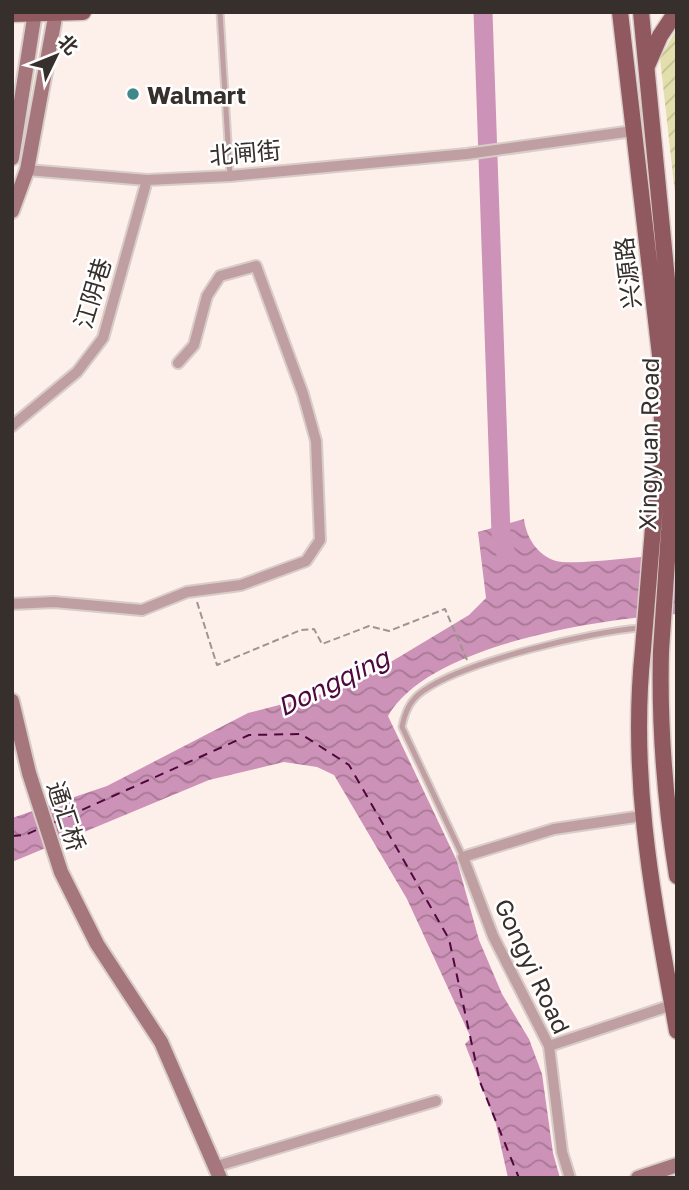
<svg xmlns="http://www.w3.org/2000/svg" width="689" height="1190" viewBox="0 0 689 1190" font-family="'Golos Text','Noto Sans SC',sans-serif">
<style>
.garden{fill:url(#garden-furrows)}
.water{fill:url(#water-waves)}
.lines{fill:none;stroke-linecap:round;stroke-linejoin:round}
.river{stroke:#cd92b7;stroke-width:19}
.ferry{stroke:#4f083d;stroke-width:2;stroke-dasharray:9 7;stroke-linecap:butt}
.lane-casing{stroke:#d9cdc9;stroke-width:9}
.street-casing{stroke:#d9cdc9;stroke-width:14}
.secondary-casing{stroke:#d9cdc9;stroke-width:18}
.primary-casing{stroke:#d9cdc9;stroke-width:19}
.path{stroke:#9e9490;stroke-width:2;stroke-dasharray:7 3.5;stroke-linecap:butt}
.lane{stroke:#c09fa2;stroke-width:5}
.street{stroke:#c09fa2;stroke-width:10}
.secondary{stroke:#a5767b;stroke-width:14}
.primary{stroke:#905960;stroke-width:16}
.primary-bridge-casing{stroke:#d9cdc9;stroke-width:19;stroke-linecap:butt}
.primary-bridge{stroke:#905960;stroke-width:16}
.poi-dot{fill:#408889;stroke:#fff;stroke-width:2.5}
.labels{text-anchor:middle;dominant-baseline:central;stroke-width:5;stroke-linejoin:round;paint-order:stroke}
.poi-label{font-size:24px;font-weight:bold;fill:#362f2c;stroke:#fff;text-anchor:start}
.street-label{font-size:24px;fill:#362f2c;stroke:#fff}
.water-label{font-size:26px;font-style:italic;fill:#4f083d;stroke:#fff}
</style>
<defs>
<pattern id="garden-furrows" width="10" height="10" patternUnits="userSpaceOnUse" patternTransform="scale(1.75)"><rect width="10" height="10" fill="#e3dfad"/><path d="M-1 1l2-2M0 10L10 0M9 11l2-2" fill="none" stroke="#c3c095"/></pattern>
<pattern id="water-waves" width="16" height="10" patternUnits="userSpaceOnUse" patternTransform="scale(1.75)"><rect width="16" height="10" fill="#cd92b7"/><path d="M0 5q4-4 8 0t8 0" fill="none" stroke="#a77895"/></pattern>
</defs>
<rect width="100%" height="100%" fill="#fdf0eb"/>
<path class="garden" d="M677,28V212L660,58Z"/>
<path class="water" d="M524,519C526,537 537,555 556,561C572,566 655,555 677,553V614C600,619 429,644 388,716L457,861L479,940L502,994L529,1039L542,1074L553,1153L560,1178H508L496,1124L465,1044L471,1038L407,899L334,775L317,767L284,762L209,780L12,862V818L107,786L248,713L349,687L469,615L486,598L478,532Z"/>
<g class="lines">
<path class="river" d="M483,12L501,534L505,551"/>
<path class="ferry" d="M53,823L249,735L301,734L349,765L449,939L480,1082L519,1178
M12,836L25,835L41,828"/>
<g class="lane-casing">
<path id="lane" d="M220,12L230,176
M463,857L402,727C405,712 410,700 423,691C464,662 591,631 642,628"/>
</g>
<g class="street-casing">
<path id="street" d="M27,170L147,180L230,176L467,154L633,131
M12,426L77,372L103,338L147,180
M12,604L54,602L142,610L187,592L241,585L306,561L320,540L316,441L303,394L256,266L220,276L207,296L194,345L178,363
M549,1046L672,1005
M217,1166L436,1101
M570,1178L562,1152L549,1046L493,936L463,857L554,829L642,816"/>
</g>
<g class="secondary-casing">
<path id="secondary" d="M12,158L35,12
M12,211L27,170L56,12
M12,701L29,773L61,872L97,944L161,1042L220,1178
M638,1178L677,1165"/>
</g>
<g class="primary-casing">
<path id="primary" d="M620,12L660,355L662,423L653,528
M641,12L672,331L675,453L669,531
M12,14L83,12
M647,66L660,36L676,12
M643,649C629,781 654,902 677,1031
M661,651C659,727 665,801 677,876"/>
</g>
<path class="path" d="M197,602L217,665L301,630L314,629L322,644L369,626L389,631L445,609L467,660"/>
<use href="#lane" class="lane"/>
<use href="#street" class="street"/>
<use href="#secondary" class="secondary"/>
<use href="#primary" class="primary"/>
<g class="primary-bridge-casing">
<path id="primary-bridge" d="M643,649L653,528
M661,651L669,531"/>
</g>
<use href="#primary-bridge" class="primary-bridge"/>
</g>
<circle class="poi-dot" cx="133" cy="94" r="7"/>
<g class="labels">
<g class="poi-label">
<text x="147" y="94">Walmart</text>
</g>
<g class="street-label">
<text transform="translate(245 152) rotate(-5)">北闸街</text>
<text transform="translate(627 273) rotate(-97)">兴源路</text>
<text transform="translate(92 293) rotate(-73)">江阴巷</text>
<text transform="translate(648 444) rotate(-89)">Xingyuan Road</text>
<text transform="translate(67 816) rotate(72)">通汇桥</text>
<text transform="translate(533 966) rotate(65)">Gongyi Road</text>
</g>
<g class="water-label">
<text transform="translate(333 682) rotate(-26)">Dongqing</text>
</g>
</g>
<rect width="689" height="1190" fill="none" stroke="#362f2c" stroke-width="28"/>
<g transform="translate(56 56) rotate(47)" stroke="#ffffff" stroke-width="5" paint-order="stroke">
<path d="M0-5L12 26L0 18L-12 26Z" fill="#362f2c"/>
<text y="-10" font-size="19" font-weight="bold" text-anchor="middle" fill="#362f2c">北</text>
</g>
</svg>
